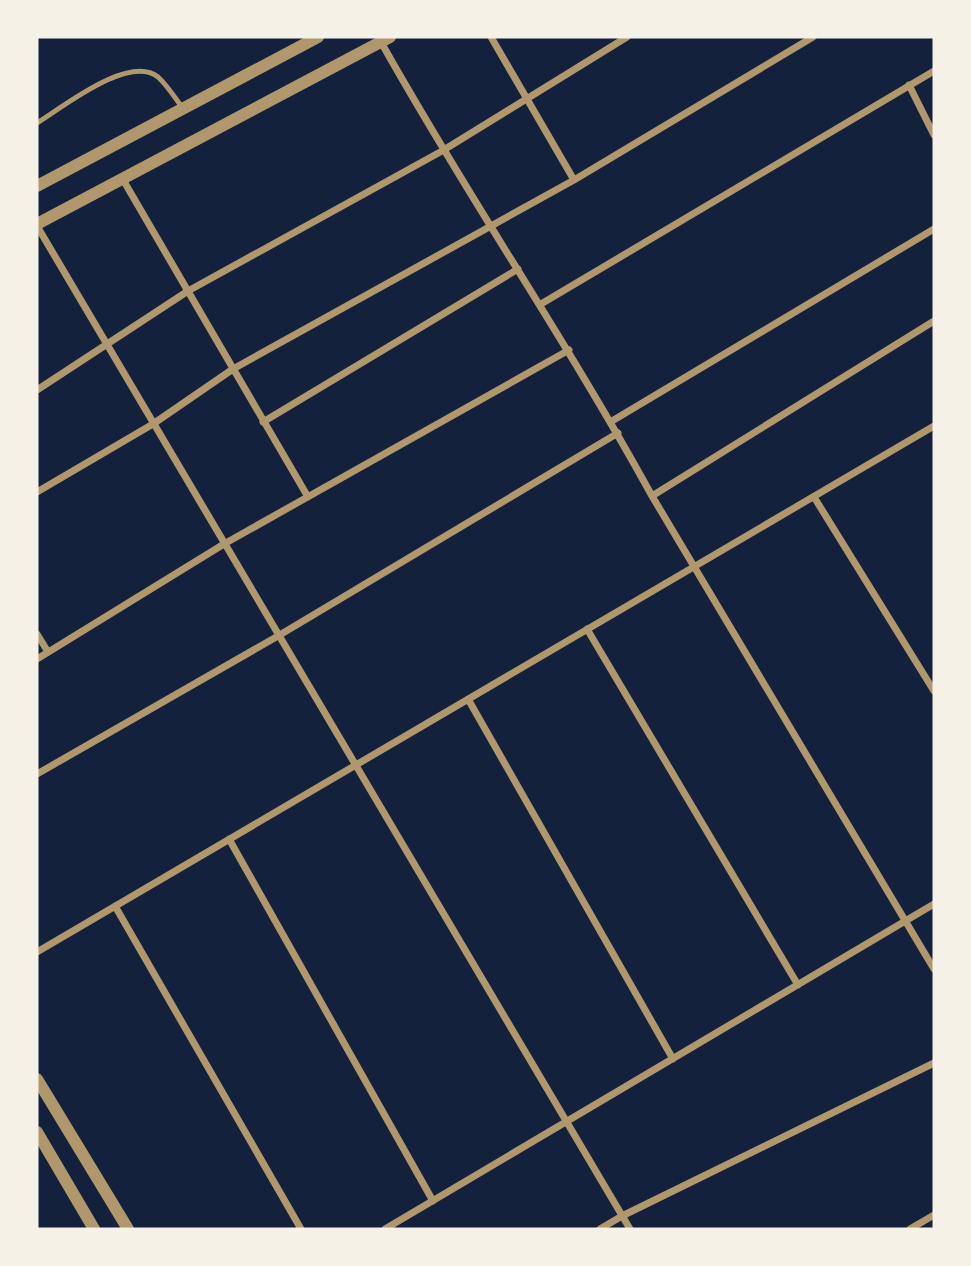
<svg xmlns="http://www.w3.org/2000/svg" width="971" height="1266" viewBox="0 0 971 1266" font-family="'Asap Condensed',sans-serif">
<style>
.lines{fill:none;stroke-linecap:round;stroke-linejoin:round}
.service{stroke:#b1986c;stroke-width:5}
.minor{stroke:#b1986c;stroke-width:7}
.tertiary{stroke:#b1986c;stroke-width:12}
</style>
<rect width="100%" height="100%" fill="#14213d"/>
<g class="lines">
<path class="service" d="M37,123C63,107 129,54 158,77C167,85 175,98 182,107"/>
<path class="minor" d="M491,37L574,180
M381,42C467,196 567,341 652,496L934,969
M909,85L934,135
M122,178L308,497
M37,226L630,1229
M541,304L934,71
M37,390L188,291L442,151L627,37
M612,421L934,229
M263,422L518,269
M37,492L153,424L233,369L574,180L813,37
M652,496L934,321
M814,497L934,691
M587,629L798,985
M37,634L48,652
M37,659L224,544L569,350
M468,699L673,1059
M37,774L278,636L618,433
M229,839L433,1201
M115,906L301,1229
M37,952L934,426
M385,1229L934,904
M600,1229L622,1216L934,1063
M910,1229L934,1215"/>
<path class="tertiary" d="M37,186L318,37
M37,224L390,37
M37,1079L128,1229
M37,1132L94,1229"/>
</g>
<rect width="971" height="1266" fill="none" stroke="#f6f1e7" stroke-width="77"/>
</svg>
